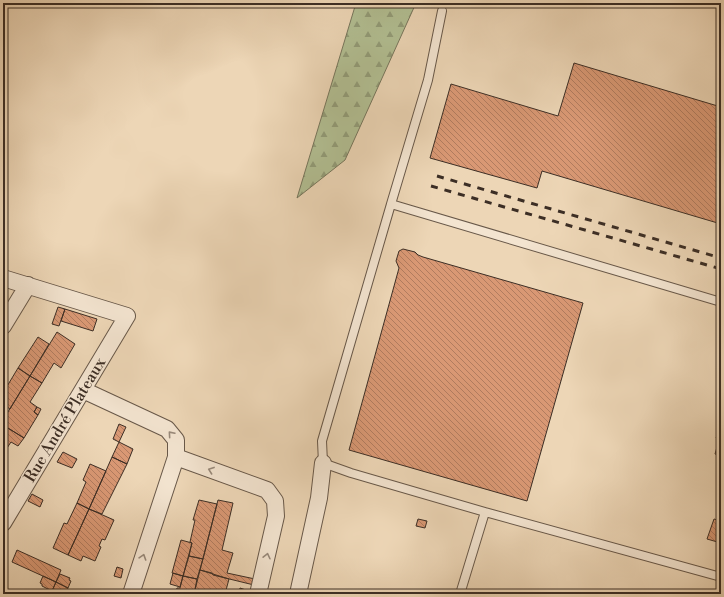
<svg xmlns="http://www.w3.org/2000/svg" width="724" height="597" viewBox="0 0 724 597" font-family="'Libre Bodoni',serif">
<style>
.forest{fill:url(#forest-firs);stroke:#77765c}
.building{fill:url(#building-back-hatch);stroke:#3c2e25}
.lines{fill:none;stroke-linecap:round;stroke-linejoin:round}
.lane-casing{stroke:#685849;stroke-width:10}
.street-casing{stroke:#685849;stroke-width:18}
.lane{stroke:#f3e4d0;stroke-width:8}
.street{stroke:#f3e4d0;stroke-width:16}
.rail{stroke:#3c2e25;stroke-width:3;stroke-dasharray:7 7;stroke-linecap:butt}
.oneway{stroke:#98897a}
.labels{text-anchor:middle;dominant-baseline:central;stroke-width:3;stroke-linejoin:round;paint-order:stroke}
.street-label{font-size:16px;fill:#3c2e25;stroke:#f3e4d0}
</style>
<defs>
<pattern id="forest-firs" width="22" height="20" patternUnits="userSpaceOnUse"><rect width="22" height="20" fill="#b2bf93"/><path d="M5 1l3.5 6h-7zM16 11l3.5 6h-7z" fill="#929c78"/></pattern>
<pattern id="building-back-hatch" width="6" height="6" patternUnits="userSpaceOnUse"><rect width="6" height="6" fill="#d99874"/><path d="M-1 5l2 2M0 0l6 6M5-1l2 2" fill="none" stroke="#b17c5f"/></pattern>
</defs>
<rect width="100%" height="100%" fill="#edd6b6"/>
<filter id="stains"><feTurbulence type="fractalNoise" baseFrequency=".005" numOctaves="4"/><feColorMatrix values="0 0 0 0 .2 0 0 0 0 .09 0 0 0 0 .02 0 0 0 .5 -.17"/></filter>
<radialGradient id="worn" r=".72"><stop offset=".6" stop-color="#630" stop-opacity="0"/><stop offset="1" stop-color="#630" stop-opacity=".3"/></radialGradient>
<path class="forest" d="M356,3H416L345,160L297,198Z"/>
<path class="building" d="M574,63L721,107V224L542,171L537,188L430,158L451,84L558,116Z
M403,249L415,252L418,255L423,257L583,303L527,501L349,450L399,268L396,261L399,251Z
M58,307L65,309L59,326L52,324Z
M65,309L97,319L93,331L61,321Z
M57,332L75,344L61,368L54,363L42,383L30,376Z
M38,337L49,344L30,376L18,368Z
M18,368L30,376L10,409L3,404V393Z
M30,376L42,383L30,402L37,407L34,412L38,415L24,438L3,425V420Z
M37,407L41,409L38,415L34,412Z
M119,424L126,427L119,442L113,439Z
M3,425L24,438L18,446L11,442L3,454Z
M718,434L721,436V434V456L715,454L719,440L716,438Z
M119,442L133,449L127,464L112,457Z
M63,452L77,459L72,468L57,462Z
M112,457L127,464L102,514L89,509Z
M90,464L106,471L89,509L77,503L86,482L83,480Z
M32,494L43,500L40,507L28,501Z
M199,500L217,504L203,559L189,556L192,543L190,542L195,520H193Z
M218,500L233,503L222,550L233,553L227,573L255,579L254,585L213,575L212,573L200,570Z
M77,503L89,509L68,555L53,548L64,523L67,524Z
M89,509L114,520L105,540L102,539L99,546L101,547L95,561L83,556L81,561L68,555Z
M418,519L427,521L425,528L416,526Z
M714,519L721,521V543L707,539Z
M181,540L192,543L183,576L172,573Z
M17,550L61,570L56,582L12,562Z
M189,556L203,559L197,579L183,576Z
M117,567L123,569L121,578L114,576Z
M200,570L229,579L225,594H194Z
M173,573L183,576L180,587L170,584Z
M60,574L70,578L69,580L71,581L68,588L56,582Z
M43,576L56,582L52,591L42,586V584L40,583Z
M183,576L197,579L194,594H175L177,588H180Z
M56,582L68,588L65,594H59L52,591Z
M240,588L252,592L251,594H238Z"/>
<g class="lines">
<g class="lane-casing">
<path id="lane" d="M391,204L428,80L442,11
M721,302L391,204L322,441L323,463L351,473L485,512L721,577
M460,594L485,512"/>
</g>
<g class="street-casing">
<path id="street" d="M3,278L127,316L3,523
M3,326L28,285
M83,390L167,429L176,440V457L131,594
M176,457L267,490L275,501L276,516L258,594
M298,594L319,498L323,463"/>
</g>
<use href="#lane" class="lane"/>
<use href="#street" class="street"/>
<path class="rail" d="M437,176L721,258
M431,186L721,269"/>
</g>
<defs><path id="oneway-chevron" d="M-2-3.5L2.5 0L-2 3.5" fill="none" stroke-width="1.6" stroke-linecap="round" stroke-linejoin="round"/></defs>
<g class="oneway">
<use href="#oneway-chevron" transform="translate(171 434) rotate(-131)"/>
<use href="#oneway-chevron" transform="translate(211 470) rotate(-160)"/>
<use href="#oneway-chevron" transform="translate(267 556) rotate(-77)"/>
<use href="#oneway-chevron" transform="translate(143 557) rotate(-72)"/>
</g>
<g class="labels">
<g class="street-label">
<text transform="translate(65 420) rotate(-59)">Rue André Plateaux</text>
</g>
</g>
<rect width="724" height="597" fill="none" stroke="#edd6b6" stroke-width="16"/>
<rect x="4" y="4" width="716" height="589" fill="none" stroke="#3c2e25" stroke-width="2"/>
<rect x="8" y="8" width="708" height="581" fill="none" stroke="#3c2e25"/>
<rect width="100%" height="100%" filter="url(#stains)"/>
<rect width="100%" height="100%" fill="url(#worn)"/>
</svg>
